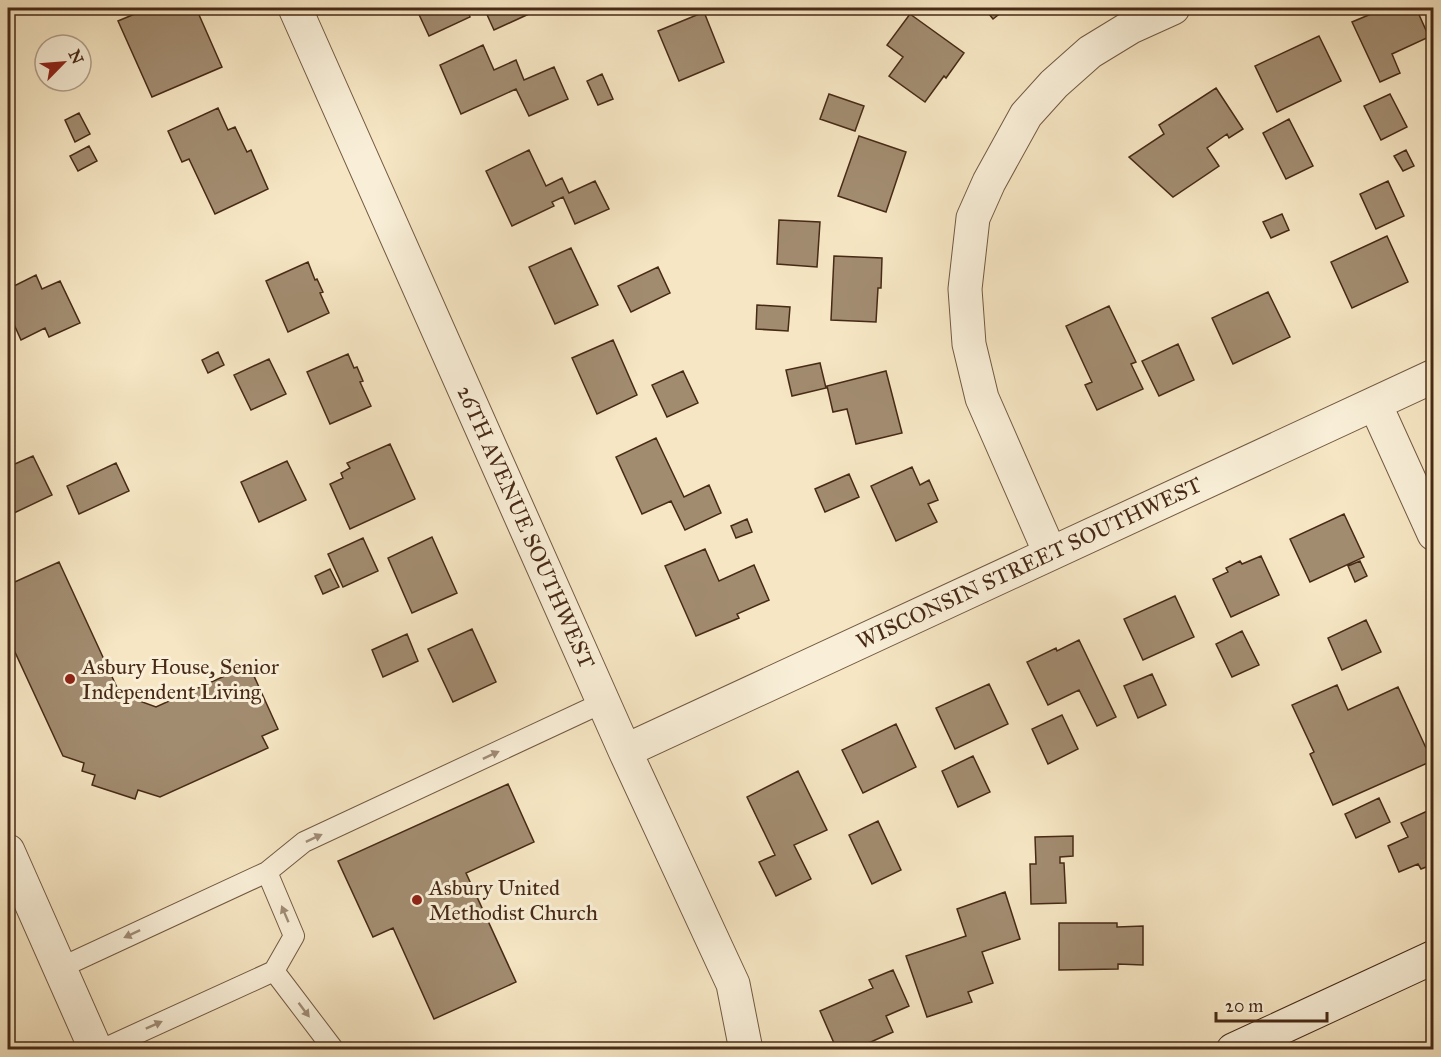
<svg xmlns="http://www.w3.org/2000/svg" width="1441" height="1057" viewBox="0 0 1441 1057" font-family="'IM FELL Great Primer',serif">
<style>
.building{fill:#a28c70;stroke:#472a16;stroke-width:1.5}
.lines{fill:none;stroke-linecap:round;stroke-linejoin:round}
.lane-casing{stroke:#735941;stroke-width:22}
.street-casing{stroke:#735941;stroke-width:35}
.secondary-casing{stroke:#472a16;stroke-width:35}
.lane{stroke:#f9efd8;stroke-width:20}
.street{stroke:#f9efd8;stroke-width:33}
.secondary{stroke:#f9efd8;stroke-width:33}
.oneway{fill:#a08c77}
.poi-dot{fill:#8f2418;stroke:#f9efd8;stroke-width:2}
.labels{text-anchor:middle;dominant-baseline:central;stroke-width:6;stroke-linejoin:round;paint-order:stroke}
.street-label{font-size:22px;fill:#472a16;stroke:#f9efd8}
.poi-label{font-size:22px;fill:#472a16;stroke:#f9efd8;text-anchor:start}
</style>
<rect width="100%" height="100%" fill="#f6e6c3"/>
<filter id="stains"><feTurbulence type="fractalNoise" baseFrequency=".00333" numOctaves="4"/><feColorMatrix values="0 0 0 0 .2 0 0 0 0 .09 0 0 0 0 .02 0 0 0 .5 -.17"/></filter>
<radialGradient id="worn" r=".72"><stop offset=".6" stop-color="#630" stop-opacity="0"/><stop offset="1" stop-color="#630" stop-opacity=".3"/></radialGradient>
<path class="building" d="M149,8H196L222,67L152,97L118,21Z
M416,8H466L470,17L429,36Z
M484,8H529L531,13L494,30Z
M984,8H1007L993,19Z
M1377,8H1416L1429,37L1392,54L1400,73L1380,82L1352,22L1371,14L1370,11Z
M704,12L724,62L679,81L658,31Z
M910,14L964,53L946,78L944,76L925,102L889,76L903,57L887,45Z
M1319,36L1341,81L1277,112L1255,66Z
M483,45L494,70L516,60L524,80L554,67L568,99L529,116L516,89L461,114L440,65Z
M602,74L613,99L598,105L587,81Z
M1216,88L1243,129L1229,138L1227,134L1207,148L1219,166L1173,197L1129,157L1164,134L1159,125Z
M829,94L864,106L855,131L820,119Z
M1390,94L1407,127L1381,140L1364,106Z
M218,108L228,130L235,127L247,152L251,150L268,189L215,214L189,159L182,162L168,131Z
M79,113L90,134L75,142L65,120Z
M1289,119L1313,166L1286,179L1263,133Z
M859,136L906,152L886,212L838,196Z
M89,146L97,161L78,171L70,156Z
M529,150L546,186L562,178L569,193L595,181L609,209L575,224L563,197L552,202L554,206L512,226L486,171Z
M1406,150L1414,166L1403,171L1394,156Z
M1388,181L1404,216L1376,229L1360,194Z
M1282,214L1289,230L1271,238L1263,222Z
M779,220L820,222L817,267L777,264Z
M1387,236L1408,282L1352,308L1331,262Z
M571,248L598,305L555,324L529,267Z
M834,256L882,258L881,288H878L876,322L831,320Z
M308,262L315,280L317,279L323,292L320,293L329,313L288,332L266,281Z
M658,267L670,293L631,312L618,286Z
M36,275L42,289L60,281L80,323L49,337L45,328L21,340L8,311V289Z
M1268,292L1290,337L1233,364L1212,318Z
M757,305L790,307L788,331L756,329Z
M1109,306L1136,362L1131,364L1143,389L1097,410L1085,385L1092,382L1066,326Z
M613,340L637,395L597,414L572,358Z
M1178,344L1194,380L1159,396L1142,361Z
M218,352L224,365L208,373L202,360Z
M348,354L354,368L357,367L363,381L360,382L371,406L330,424L307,372Z
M269,359L286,394L251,410L234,375Z
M820,363L826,388L792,396L786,370Z
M683,371L698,403L667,417L652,385Z
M886,371L902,433L856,444L847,409L833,412L827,386Z
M656,438L684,497L709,485L721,513L685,530L671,501L642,514L616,457Z
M390,444L415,499L350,529L330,484L343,478L341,473L350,468L347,463Z
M33,456L52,495L14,513L8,501V467Z
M287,461L306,500L259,522L241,482Z
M116,463L129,491L79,514L67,486Z
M912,467L920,485L929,480L938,500L928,504L937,522L896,541L871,486Z
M849,474L859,497L825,512L815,489Z
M1344,514L1364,557L1310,582L1290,539Z
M747,519L752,532L736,538L731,526Z
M432,537L457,593L412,613L388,558Z
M363,538L378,571L343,587L328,554Z
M705,549L719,581L754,565L769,600L737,614L739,618L696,636L665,566Z
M1261,556L1279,595L1231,617L1213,579L1228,572L1226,568L1240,561L1242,564Z
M1360,561L1367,576L1355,582L1348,566Z
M59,562L120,694L156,707L249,665L278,729L262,736L268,748L160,797L138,790L135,799L92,785L95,775L82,771L84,763L63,756L8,637V585Z
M330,569L339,587L323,594L315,576Z
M1175,596L1194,637L1143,660L1124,619Z
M1366,620L1381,652L1342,670L1328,638Z
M472,629L496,682L453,702L428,649Z
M1242,631L1259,665L1232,677L1216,644Z
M407,634L418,661L383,677L372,650Z
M1079,640L1116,717L1097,726L1079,690L1048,705L1027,662L1056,648L1057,651Z
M1152,674L1166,705L1138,718L1124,686Z
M989,684L1008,724L955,749L936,708Z
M1337,685L1348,710L1398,687L1432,761L1333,805L1310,754L1314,752L1292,705Z
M1062,715L1078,749L1048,764L1032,729Z
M896,724L916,767L863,793L842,750Z
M973,756L990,792L958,807L942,771Z
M798,771L827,830L794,845L811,879L776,896L759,862L775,855L747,797Z
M508,784L534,842L466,873L516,982L434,1019L393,928L373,937L338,861Z
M1379,798L1390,822L1356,838L1345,814Z
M1434,808V864L1421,869L1418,864L1399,872L1388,846L1408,837L1401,823Z
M878,821L901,870L872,884L849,835Z
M1073,836V856L1060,857V863H1064L1066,903L1031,904L1030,864H1036L1035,837Z
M1005,892L1020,939L982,952L993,983L968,992L972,1002L927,1017L906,956L966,936L957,909Z
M1059,923H1117V927L1143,926V965L1118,964V969L1059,970Z
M893,970L909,1006L886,1016L893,1032L853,1050H837L820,1011L873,988L869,980Z"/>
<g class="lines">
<g class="lane-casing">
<path id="lane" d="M267,872L304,842L604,702
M60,968L267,872L294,936L274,971L101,1050
M274,971L334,1050"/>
</g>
<g class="street-casing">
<path id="street" d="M295,8L625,751L733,984L746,1050
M1375,404L1434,534
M1050,553L982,398L969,344L965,289L973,218L989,182L1026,115L1054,84L1090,52L1131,27L1173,8
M625,751L1434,376
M8,851L96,1050"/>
</g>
<g class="secondary-casing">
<path id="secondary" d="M1233,1050L1434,957"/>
</g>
<use href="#lane" class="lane"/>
<use href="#street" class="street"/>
<use href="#secondary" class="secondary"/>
</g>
<defs><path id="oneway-solid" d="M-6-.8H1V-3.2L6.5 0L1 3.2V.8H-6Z" transform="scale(1.5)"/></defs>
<g class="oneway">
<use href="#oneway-solid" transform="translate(491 755) rotate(-25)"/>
<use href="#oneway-solid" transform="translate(314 838) rotate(-25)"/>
<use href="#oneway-solid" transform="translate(285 914) rotate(-113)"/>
<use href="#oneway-solid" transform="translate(132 934) rotate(155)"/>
<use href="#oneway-solid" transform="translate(304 1010) rotate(53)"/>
<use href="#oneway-solid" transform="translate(154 1025) rotate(-24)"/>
</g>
<g class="poi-dot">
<circle cx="70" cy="679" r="6"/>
<circle cx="417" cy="900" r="6"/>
</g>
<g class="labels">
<g class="street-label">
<text transform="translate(526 527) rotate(66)">26TH AVENUE SOUTHWEST</text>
<text transform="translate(1029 563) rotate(-25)">WISCONSIN STREET SOUTHWEST</text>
</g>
<g class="poi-label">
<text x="82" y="666">Asbury House, Senior<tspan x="82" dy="25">Independent Living</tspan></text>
<text x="429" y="887">Asbury United<tspan x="429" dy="25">Methodist Church</tspan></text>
</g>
</g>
<rect width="1441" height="1057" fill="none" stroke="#f6e6c3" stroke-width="30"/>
<rect x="9" y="9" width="1423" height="1039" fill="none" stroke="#472a16" stroke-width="3"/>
<rect x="15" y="15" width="1411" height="1027" fill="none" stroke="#472a16" stroke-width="1.5"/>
<g transform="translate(63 63) rotate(65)"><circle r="28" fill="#f9efd8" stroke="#b2a08a" stroke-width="1.5"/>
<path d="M0-4.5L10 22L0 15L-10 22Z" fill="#8f2418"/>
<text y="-9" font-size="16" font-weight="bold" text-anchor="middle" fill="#472a16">N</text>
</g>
<path d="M1216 1012v9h111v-9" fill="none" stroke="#472a16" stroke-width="3"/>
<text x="1225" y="1012" font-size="18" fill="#472a16" stroke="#f9efd8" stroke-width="4.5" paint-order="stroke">20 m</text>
<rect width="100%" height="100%" filter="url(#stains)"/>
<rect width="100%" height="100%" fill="url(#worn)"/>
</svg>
